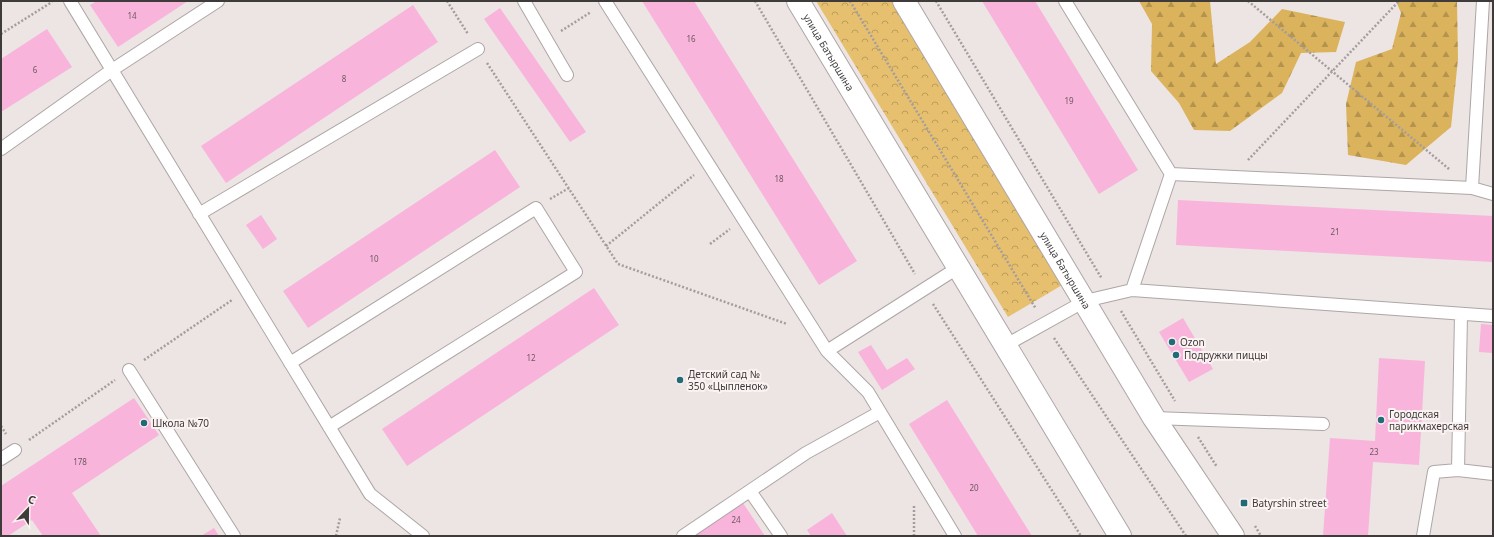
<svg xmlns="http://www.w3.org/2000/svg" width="1494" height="537" viewBox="0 0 1494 537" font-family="'Noto Sans',sans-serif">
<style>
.forest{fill:url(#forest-firs)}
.park{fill:url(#park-crowns)}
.building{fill:#f8b4da}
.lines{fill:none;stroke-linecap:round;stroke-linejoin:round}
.lane-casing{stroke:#aea6a6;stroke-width:14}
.secondary-casing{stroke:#aea6a6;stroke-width:24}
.path{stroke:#a49d9d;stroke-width:2.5;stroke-dasharray:2 2;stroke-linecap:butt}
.lane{stroke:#fff;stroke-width:12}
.secondary{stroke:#fff;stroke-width:22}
.poi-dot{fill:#216a76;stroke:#fbf2f2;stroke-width:1.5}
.labels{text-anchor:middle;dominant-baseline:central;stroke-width:4;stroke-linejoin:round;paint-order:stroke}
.number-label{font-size:8px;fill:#6d5963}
.street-label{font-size:10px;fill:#3f3b3b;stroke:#fbf2f2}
.poi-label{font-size:10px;fill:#3f3b3b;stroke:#fbf2f2;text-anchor:start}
</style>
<defs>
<pattern id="forest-firs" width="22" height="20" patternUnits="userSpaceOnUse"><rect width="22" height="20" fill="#dbb35c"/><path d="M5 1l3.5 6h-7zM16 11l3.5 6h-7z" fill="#b3934d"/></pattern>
<pattern id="park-crowns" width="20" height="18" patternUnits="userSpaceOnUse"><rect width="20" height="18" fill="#e6c06f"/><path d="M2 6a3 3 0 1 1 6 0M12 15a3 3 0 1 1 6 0" fill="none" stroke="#bc9d5c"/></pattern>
</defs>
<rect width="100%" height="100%" fill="#ede4e4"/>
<path class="forest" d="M1139,1H1210L1216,64L1250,42L1282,9L1345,22L1336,52L1301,53L1282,93L1230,131L1194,130L1179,103L1151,71L1152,24Z
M1396,1H1457L1458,59L1451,127L1406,165L1348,155L1346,104L1356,62L1392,49L1401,13Z"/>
<path class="park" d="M816,1H892L1064,284L1008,317Z"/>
<path class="building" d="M97,1H188L118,47L90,5Z
M642,1H694L857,261L819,285Z
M982,1H1035L1138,170L1099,194Z
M413,5L438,42L226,183L201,146Z
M500,8L586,132L570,142L484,19Z
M47,29L72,67L1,112V59Z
M495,150L520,187L308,328L283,291Z
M1178,200L1493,216V262L1176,245Z
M261,215L277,239L263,249L246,225Z
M594,288L619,325L407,466L382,429Z
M1183,318L1213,369L1189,382L1159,332Z
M1481,324L1493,325V353L1479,352Z
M871,345L887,370L907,358L915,369L882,390L858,352Z
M1379,358L1425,361L1419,465L1373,462L1368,536H1323L1330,438L1375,441Z
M134,398L159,435L72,493L101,536H43L32,520L8,536H1V486Z
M947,400L1032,536H978L909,424Z
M743,503L765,536H694Z
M832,513L847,536H811L807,530Z
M214,528L219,536H201Z"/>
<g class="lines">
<g class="lane-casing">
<path id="lane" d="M70,1L370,494L423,536
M524,1L567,75
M605,1L827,351L959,267
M1,149L112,70L218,1
M1171,174L1472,188L1483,1
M1472,188L1493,194
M199,214L478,49
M1132,290L1493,316
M1006,345L1085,301L1132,290L1171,174L1065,1
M827,351L868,392L955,536
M290,363L536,208L576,272L329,427
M129,370L234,536
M1154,418L1323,424
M1,459L15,450
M1458,470L1493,474
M750,491L781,536
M683,536L806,453L880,412
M1423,536L1434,472L1458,470L1461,315"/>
</g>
<g class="secondary-casing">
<g id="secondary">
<path id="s1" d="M798,1L1120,536"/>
<path id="s2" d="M904,1L1154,418L1233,536"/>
</g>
</g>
<path class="path" d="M447,1L468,34
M755,1L915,274
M850,1L1036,309
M936,1L1102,279
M1248,1L1449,169
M561,31L591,12
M1,34L52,2
M487,63L618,264L787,324
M1248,160L1399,1
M550,199L569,188
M710,244L730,229
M606,246L694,175
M933,304L1081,536
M1121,311L1175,401
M1054,338L1186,536
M144,360L232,300
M1,426L6,434
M1198,437L1217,467
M29,440L115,380
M1255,526L1261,536
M336,536L340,518
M914,536V504"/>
<use href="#lane" class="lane"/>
<use href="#secondary" class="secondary"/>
</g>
<g class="poi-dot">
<circle cx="1172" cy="342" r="4"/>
<circle cx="1176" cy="355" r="4"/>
<circle cx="680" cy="380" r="4"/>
<circle cx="1381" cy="420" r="4"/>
<circle cx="144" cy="423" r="4"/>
<rect x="1240" y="499" width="8" height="8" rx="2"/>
</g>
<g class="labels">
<g class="number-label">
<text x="132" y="15">14</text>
<text x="691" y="38">16</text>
<text x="35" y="69">6</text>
<text x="344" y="78">8</text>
<text x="1069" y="100">19</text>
<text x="779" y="178">18</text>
<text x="1335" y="231">21</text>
<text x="374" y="258">10</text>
<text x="531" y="357">12</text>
<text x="1374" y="451">23</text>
<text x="80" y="461">178</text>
<text x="974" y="487">20</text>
<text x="736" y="519">24</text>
</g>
<g class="street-label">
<text stroke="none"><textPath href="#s1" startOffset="60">улица Батыршина</textPath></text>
<text stroke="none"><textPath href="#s2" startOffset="314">улица Батыршина</textPath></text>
</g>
<g class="poi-label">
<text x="1180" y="342">Ozon</text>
<text x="1184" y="355">Подружки пиццы</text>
<text x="688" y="374">Детский сад №<tspan x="688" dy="12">350 «Цыпленок»</tspan></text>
<text x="1389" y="414">Городская<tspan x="1389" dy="12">парикмахерская</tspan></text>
<text x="152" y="423">Школа №70</text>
<text x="1252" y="503">Batyrshin street</text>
</g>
</g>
<rect width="1494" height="537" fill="none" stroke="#3f3b3b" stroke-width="4"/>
<g transform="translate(28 509) rotate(22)" stroke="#fbf2f2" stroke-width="3" paint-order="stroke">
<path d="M0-3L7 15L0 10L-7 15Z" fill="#3f3b3b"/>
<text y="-6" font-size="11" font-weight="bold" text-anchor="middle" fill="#3f3b3b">С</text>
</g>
</svg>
